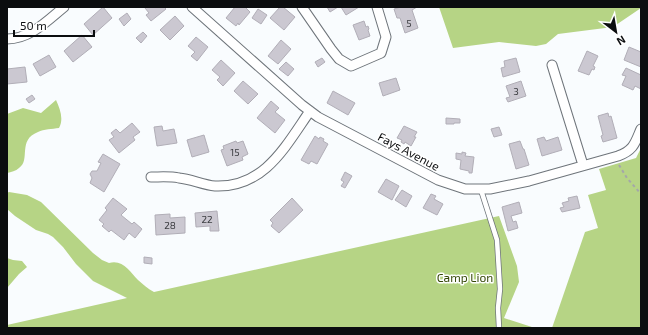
<svg xmlns="http://www.w3.org/2000/svg" width="648" height="335" viewBox="0 0 648 335" font-family="'Exo 2',sans-serif">
<style>
.green{fill:#b6d485}
.building{fill:#cbc8d1;stroke:#b1aeb7}
.lines{fill:none;stroke-linecap:round;stroke-linejoin:round}
.lane-casing{stroke:#6e747a;stroke-width:6}
.street-casing{stroke:#6e747a;stroke-width:11}
.path{stroke:#a4a7a9;stroke-width:2;stroke-dasharray:3 3;stroke-linecap:butt}
.lane{stroke:#fff;stroke-width:4.5}
.street{stroke:#fff;stroke-width:9}
.labels{text-anchor:middle;dominant-baseline:central;stroke-width:3;stroke-linejoin:round;paint-order:stroke}
.number-label{font-size:10px;fill:#3b3c40}
.street-label{font-size:12px;fill:#0b0d0f;stroke:#fff}
.park-label{font-size:12px;fill:#344706;stroke:#fff}
</style>
<rect width="100%" height="100%" fill="#f9fcfe"/>
<path class="green" d="M439,7H641V8L613,27L558,34L546,44L536,46L499,42L453,48Z
M56,100C60,109 64,119 59,128C52,129 44,129 38,132C17,140 31,160 19,168C16,171 11,172 7,173V114L23,108L41,113Z
M641,148V328H552L585,232L598,228L588,195L606,190L599,169L636,158Z
M9,192L27,195L41,202L93,253L102,260L109,263C123,259 130,272 138,280C143,284 148,289 154,292L499,216L517,266L519,282L504,318L535,328H7V325L127,298L93,281L76,264L63,247L53,237L48,234L36,230L15,216L7,209V193Z
M7,258L13,260L22,261L27,267L19,274L7,288Z"/>
<path class="building" d="M103,7L112,18L93,35L84,24Z
M146,7H164L166,9L151,21L146,15L149,13L145,8Z
M235,7H245L250,12L239,25L238,23L236,26L226,18Z
M280,7H283L295,17L284,30L270,18Z
M327,7H338L330,12Z
M341,7H359L346,15Z
M401,7H417L412,10L418,28L405,33L400,18H397L394,9Z
M258,9L267,15L261,24L252,18Z
M127,13L131,19L124,26L119,19Z
M175,16L184,26L170,40L160,30Z
M364,21L366,27L368,26L369,29L368,30L370,36L359,40L353,25Z
M143,32L147,36L141,43L136,38Z
M82,35L92,47L73,62L64,51Z
M196,37L208,47L197,61L191,56L195,52L188,46Z
M281,40L291,49L278,64L268,56Z
M629,47L641,52V67L624,60Z
M587,51L598,56L593,66L595,67L594,70L592,69L589,75L578,71Z
M49,55L56,67L40,76L33,64Z
M322,58L325,62L318,67L315,62Z
M516,58L520,72L503,77L501,68L505,67L504,61Z
M221,60L235,73L223,86L217,80L220,77L212,70Z
M286,62L294,69L288,76L279,69Z
M25,67L27,82L7,84V69Z
M626,68L641,75V89L635,86L633,90L622,85L626,76L622,75Z
M396,78L400,90L383,96L379,83Z
M243,81L258,94L248,104L234,91Z
M521,81L526,96L508,102L506,98L510,97L506,86Z
M333,91L355,103L348,115L327,103Z
M32,95L35,99L29,103L26,99Z
M271,101L279,108L275,112L285,120L275,133L257,118Z
M608,113L609,117L611,116L617,138L603,142L601,136L603,135L598,116Z
M446,118L460,119V123H454V124H446Z
M132,123L140,132L133,137L135,140L119,153L109,140L114,137L111,133L116,129L120,133Z
M162,126L163,131L174,129L177,143L157,146L154,127Z
M404,126L417,132L414,137H416L411,146L405,142L404,144L401,142L402,140L397,138Z
M499,127L502,135L494,137L491,129Z
M204,135L209,152L192,157L187,140Z
M315,136L319,139L320,137L324,139L323,141L328,144L317,164L311,161L309,164L301,160Z
M544,137L546,141L558,137L562,150L542,156L537,139Z
M236,141L237,143L243,141L248,154L242,157L243,160L227,166L221,150L224,149L223,146Z
M520,141L523,149H524L529,165L516,169L509,144Z
M462,152L466,153L465,156L474,157L472,173H469V171L460,169L461,160L456,159V153L462,154Z
M103,154L120,164L104,192L90,183L92,178L90,174L92,171H97L101,163L98,162Z
M345,172L352,176L345,188L341,186L344,182L341,180Z
M386,179L399,186L392,200L378,192Z
M402,190L412,196L406,207L395,200Z
M431,194L436,196L434,199L443,204L437,215L423,208Z
M577,196L580,208L562,212L560,208L564,207L562,203L569,201L568,198Z
M113,198L127,209L121,215L132,224L134,222L142,229L135,238L129,233L124,240L111,230L109,232L102,226L104,224L99,220L107,210L105,208Z
M292,198L303,210L279,233L271,226L273,223L270,220Z
M519,202L522,213L511,216L513,222L516,221L518,228L508,231L502,207Z
M217,211L219,231H210V226L196,227L195,213Z
M170,214V218L185,217V233L156,235L155,215Z
M144,257L152,258V264L144,263Z"/>
<g class="lines">
<g class="lane-casing">
<path id="lane" d="M481,190L497,240L500,289L498,308L499,328"/>
</g>
<g class="street-casing">
<path id="street" d="M192,7L302,105L318,117L438,180L465,189H490L529,181L618,156C634,150 635,143 641,129
M302,7L331,49L339,59L351,66L381,53L386,37L377,7
M7,39C30,39 47,21 64,7
M552,65L583,165
M151,177C160,177 170,176 179,178C191,179 203,185 215,186C264,188 285,147 310,111"/>
</g>
<path class="path" d="M619,165L627,178L641,194"/>
<use href="#lane" class="lane"/>
<use href="#street" class="street"/>
</g>
<g class="labels">
<g class="number-label">
<text x="409" y="23">5</text>
<text x="516" y="91">3</text>
<text x="235" y="152">15</text>
<text x="207" y="219">22</text>
<text x="170" y="225">28</text>
</g>
<g class="street-label">
<text transform="translate(409 151) rotate(28)">Fays Avenue</text>
</g>
<g class="park-label">
<text x="465" y="277">Camp Lion</text>
</g>
</g>
<rect width="648" height="335" fill="none" stroke="#0b0d0f" stroke-width="16"/>
<g transform="translate(616 32) rotate(149)" stroke="#ffffff" stroke-width="3" paint-order="stroke">
<path d="M0-3L7 15L0 10L-7 15Z" fill="#0b0d0f"/>
<text y="-6" font-size="11" font-weight="bold" text-anchor="middle" fill="#0b0d0f">N</text>
</g>
<path d="M14 30v6h80v-6" fill="none" stroke="#0b0d0f" stroke-width="2"/>
<text x="20" y="30" font-size="12" fill="#0b0d0f" stroke="#ffffff" stroke-width="3" paint-order="stroke">50 m</text>
</svg>
